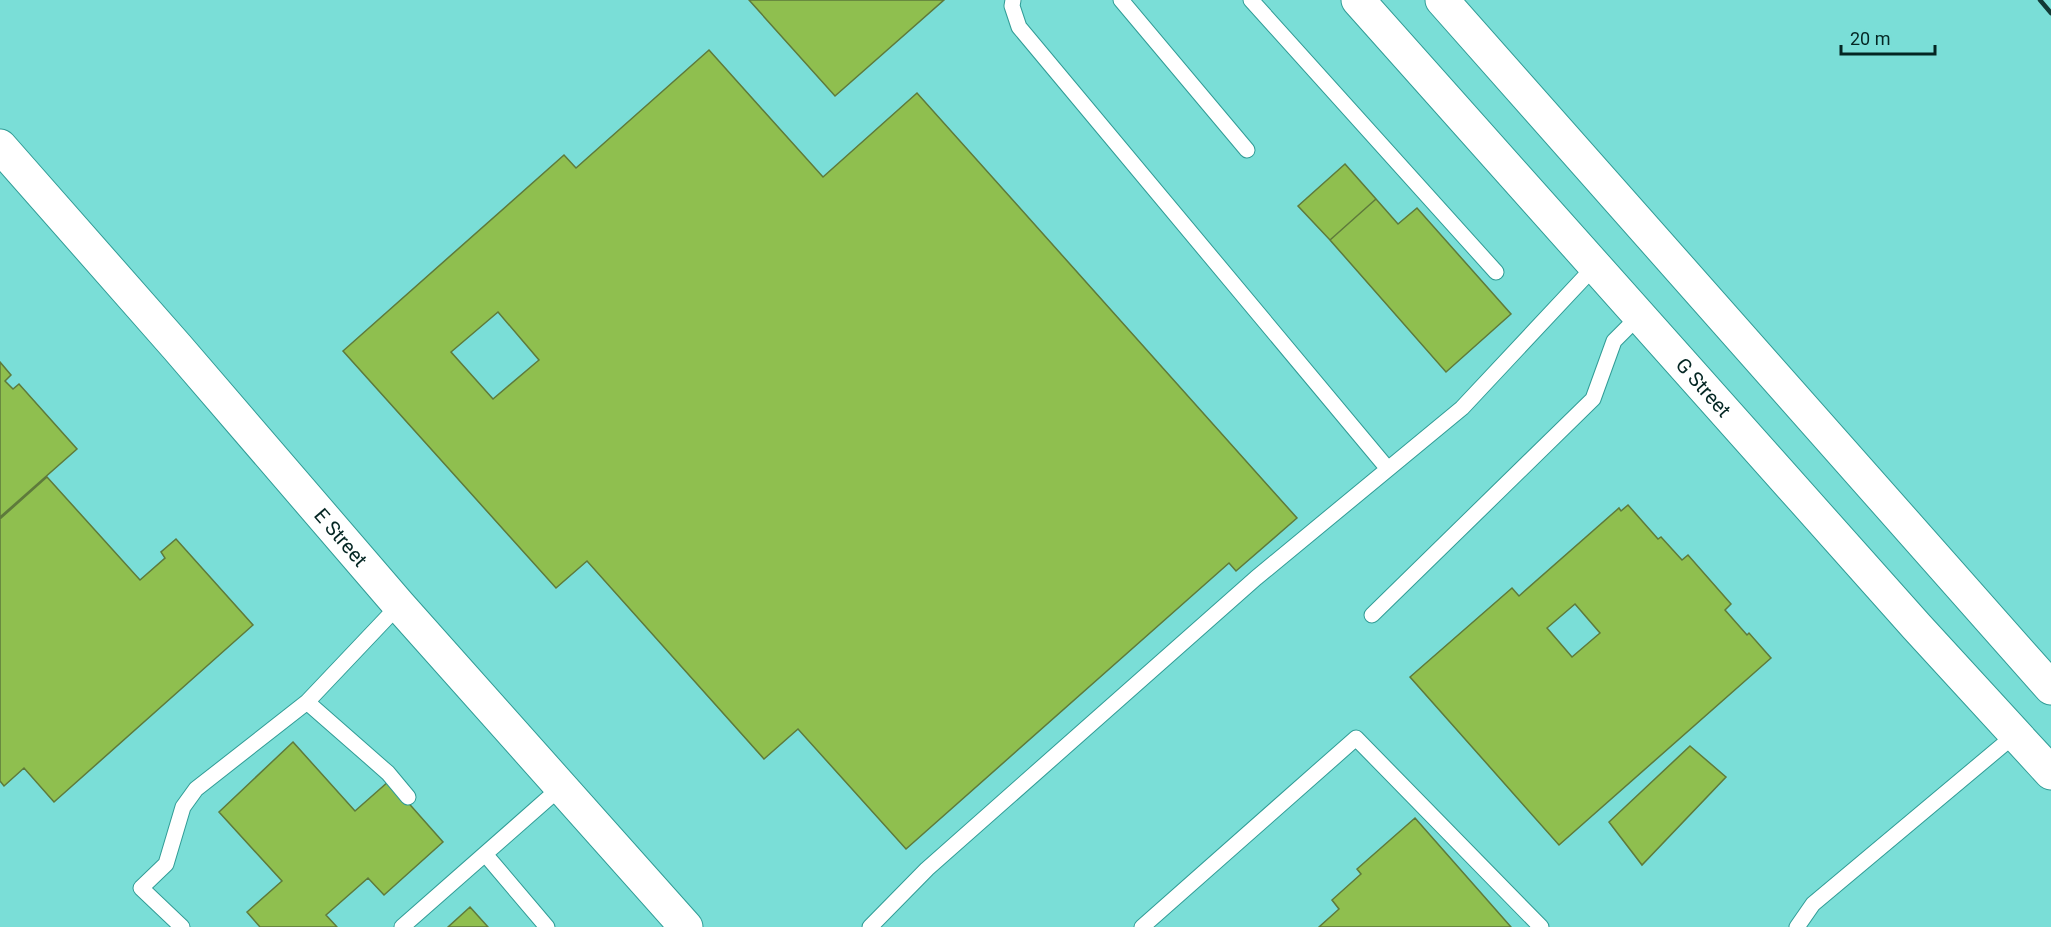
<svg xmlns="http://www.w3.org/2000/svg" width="2051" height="927" viewBox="0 0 2051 927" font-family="Roboto,sans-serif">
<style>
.building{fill:#8fbf4f;stroke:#5e7a3b;stroke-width:1.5;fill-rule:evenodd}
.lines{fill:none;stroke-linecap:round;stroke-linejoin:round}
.lane-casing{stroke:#319c96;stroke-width:17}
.secondary-casing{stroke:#319c96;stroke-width:35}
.lane{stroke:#fff;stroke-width:15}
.secondary{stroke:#fff;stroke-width:33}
.rail{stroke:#113a36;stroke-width:4.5}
.labels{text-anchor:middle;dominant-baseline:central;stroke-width:4.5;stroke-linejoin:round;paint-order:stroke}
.street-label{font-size:20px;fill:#042623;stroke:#7aded7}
</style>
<rect width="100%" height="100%" fill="#7aded7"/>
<path class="building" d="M749,0H944L835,96Z
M709,50L823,177L917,93L1297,518L1236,571L1229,563L906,849L798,729L764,759L587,561L556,588L343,351L564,155L576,168ZM498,312L539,360L493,399L451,352Z
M1345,164L1376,199L1330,240L1298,206Z
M1376,199L1398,224L1417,208L1511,314L1446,372L1330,240Z
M0,362L11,375L5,381L13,389L19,384L77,449L0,517Z
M47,477L140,580L165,558L161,552L176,539L253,625L54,802L24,768L4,786L0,781V519Z
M1628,505L1658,539L1661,537L1682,560L1688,555L1731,604L1725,610L1747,635L1749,633L1771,658L1559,845L1410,677L1512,588L1519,596L1619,508L1621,511ZM1575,604L1600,633L1572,657L1547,628Z
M293,742L355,811L389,781L443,842L384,895L368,878L326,915L337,927H260L247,912L282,881L219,812Z
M1690,746L1726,777L1642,865L1609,822Z
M1415,818L1511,927H1319L1339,909L1332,900L1361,874L1357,869Z
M470,907L488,927H448Z"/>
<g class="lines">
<g class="lane-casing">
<path id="lane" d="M1013,0L1012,6L1019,27L1388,469
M1121,0L1247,150
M1251,0L1496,272
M1372,615L1593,399L1614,341L1640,315
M307,702L399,605
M485,854L547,927
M182,927L141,888L166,864L183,807L196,789L307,702L388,773L408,797
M402,927L561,787
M870,927L927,869L1256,578L1462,408L1595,266
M1142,927L1356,738L1541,927
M1797,927L1813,904L2016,734"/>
</g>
<g class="secondary-casing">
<g id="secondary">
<path id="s1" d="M1358,0L1917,627L2051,773"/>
<path d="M1442,0L2051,688"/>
<path id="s2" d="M0,146L177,347L399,605L686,927"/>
</g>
</g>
<use href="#lane" class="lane"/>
<use href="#secondary" class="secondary"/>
<path class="rail" d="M2040,0L2051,13"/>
</g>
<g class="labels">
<g class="street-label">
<text stroke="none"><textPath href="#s1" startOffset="519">G Street</textPath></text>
<text stroke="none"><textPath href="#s2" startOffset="519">E Street</textPath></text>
</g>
</g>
<path d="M1841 45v9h94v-9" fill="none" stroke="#042623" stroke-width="3"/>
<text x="1850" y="45" font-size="18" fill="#042623" stroke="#7aded7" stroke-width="4.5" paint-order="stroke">20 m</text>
</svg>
